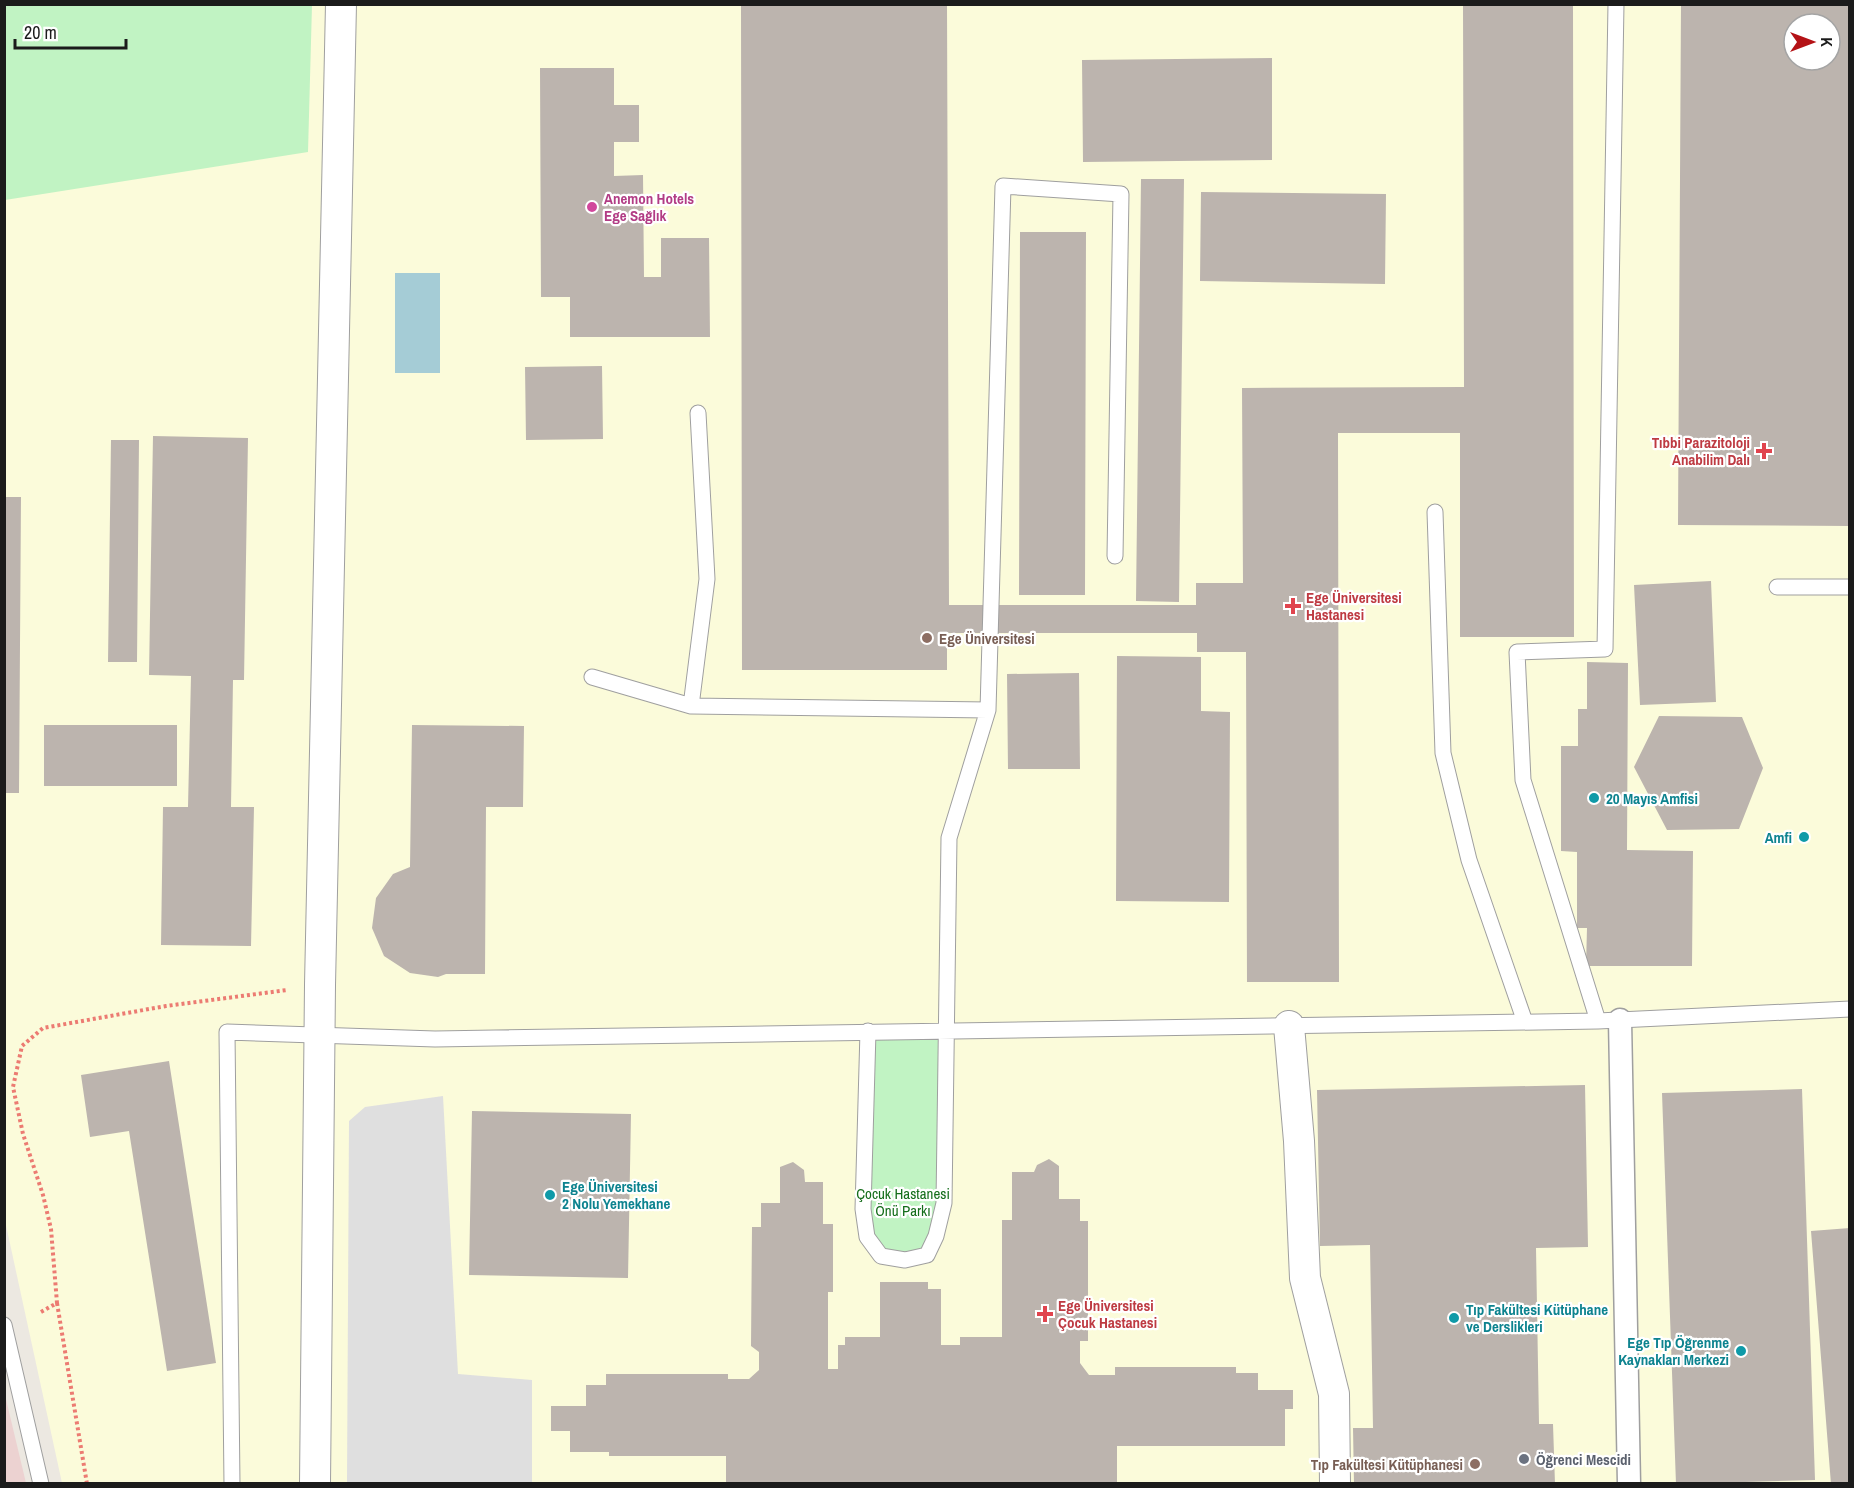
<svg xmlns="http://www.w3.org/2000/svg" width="1854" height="1488" viewBox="0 0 1854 1488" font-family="'Archivo Narrow',sans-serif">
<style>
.commercial{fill:#ecd2d1}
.education{fill:#fbfbda;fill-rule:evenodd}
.park{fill:#c1f3c3}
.parking{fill:#dfdfdf}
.water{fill:#a5ccd6}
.building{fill:#bcb4ae;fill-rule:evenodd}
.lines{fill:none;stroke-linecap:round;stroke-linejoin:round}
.service-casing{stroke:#9f9f9f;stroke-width:17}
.pedestrian-casing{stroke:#9f9f9f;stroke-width:25}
.minor-casing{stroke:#9f9f9f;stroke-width:32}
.path{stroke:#ec7b72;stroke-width:4;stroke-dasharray:3 3;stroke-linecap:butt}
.service{stroke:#fff;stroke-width:15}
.pedestrian{stroke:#fff;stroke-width:22}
.minor{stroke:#fff;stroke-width:30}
.hotel-dot{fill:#d1479c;stroke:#fff;stroke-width:2}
.health-dot{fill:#e0444e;stroke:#fff;stroke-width:2}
.education-dot{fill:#8d6e63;stroke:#fff;stroke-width:2}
.culture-dot{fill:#0f9aa8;stroke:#fff;stroke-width:2}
.worship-dot{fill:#6b7280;stroke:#fff;stroke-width:2}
.labels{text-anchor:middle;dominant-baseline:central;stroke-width:4.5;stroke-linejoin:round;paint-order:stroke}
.hotel-label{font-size:15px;font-weight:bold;fill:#b23c85;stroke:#fff;text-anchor:start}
.health-label{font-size:15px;font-weight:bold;fill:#be3a42;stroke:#fff;text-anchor:start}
.education-label{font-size:15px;font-weight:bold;fill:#785e54;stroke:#fff;text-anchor:start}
.culture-label{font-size:15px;font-weight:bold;fill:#0d838f;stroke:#fff;text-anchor:start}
.park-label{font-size:15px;fill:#146d1a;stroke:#fff}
.worship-label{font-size:15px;font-weight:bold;fill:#5b616d;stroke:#fff;text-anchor:start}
</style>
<rect width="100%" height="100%" fill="#ece8e1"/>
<path class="commercial" d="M5,1395L26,1483H5Z"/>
<path class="education" d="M4,5H1849V1483H62L4,1216ZM1794,24H1830V60H1794Z"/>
<path class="park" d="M5,4L312,5L308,152L5,200Z
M945,1029L944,1203L927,1255L881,1256L863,1209L868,1031Z"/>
<path class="parking" d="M443,1096L458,1374L532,1380V1483H347L349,1121L365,1107Z"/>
<path class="water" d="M395,273H440V373H395Z"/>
<path class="building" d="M741,4H947L949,605H1196V583H1243L1242,388L1464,387L1463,4H1573L1574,637H1460V433H1338L1339,982H1247L1246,652H1197V633H947V670H742Z
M1681,4H1850V526L1678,525ZM1794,24H1830V60H1794Z
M1272,58V160L1083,162L1082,60Z
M540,68H614V105H639V142H614V176L643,175L644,277H661V238H709L710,337H570V297H541Z
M1141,179H1184L1179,602L1136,601Z
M1201,192L1386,194L1385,284L1200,281Z
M1020,232H1086L1085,595H1019Z
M602,366L603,439L526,440L525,367Z
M153,436L248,438L244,680H233L231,807H254L251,946L161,945L163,807H188L191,676L149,675Z
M111,440H139L137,662H108Z
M5,497H21L19,793H5Z
M1711,581L1716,702L1640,705L1634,585Z
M1117,656L1201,657V711L1230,712L1229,902L1116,901Z
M1587,662L1628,663L1627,850L1693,851L1692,966H1586L1587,928H1577V852L1561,851V746H1578V709H1587Z
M1079,673L1080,769H1008L1007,674Z
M1659,716L1742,717L1763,768L1739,829L1667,830L1634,767Z
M44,725H177V786H44Z
M412,725L524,726L523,807H486L485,974H446L438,977L410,973L384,956L372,928L376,898L393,874L410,867Z
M169,1061L216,1363L167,1371L129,1131L90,1137L81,1075Z
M1585,1085L1588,1247L1536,1248L1539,1424H1553L1555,1484H1354L1353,1428H1373L1370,1245L1320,1246L1317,1090Z
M1802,1089L1815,1480L1676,1484L1662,1093Z
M472,1111L631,1114L628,1278L469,1275Z
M1049,1159L1059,1166V1199H1080V1221H1088V1341H1080V1363L1089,1375H1115V1367H1236V1373H1258V1390H1293V1409H1285V1446H1117V1484H726V1456H609V1452H570V1431H551V1406H586V1385H606V1374H728V1379H749L759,1370V1352L751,1346L752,1227H761V1203H780V1167L793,1162L804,1170L805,1182H823V1224H833V1292H828V1369H838V1345H845V1337H880V1282H928V1289H941V1345H960V1337H1002V1220H1012V1172H1034L1037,1165Z
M1850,1228V1484H1831L1811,1231Z"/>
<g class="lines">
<g class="service-casing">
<path id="service" d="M1435,512L1443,753L1469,860L1525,1022
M1777,587H1850
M592,677L691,706L988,710
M691,706L707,579L698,413
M1598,1021L1523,780L1517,652L1605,649L1616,4
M868,1031L863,1209L867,1237L881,1256L905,1260L927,1255L936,1236L944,1203L949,838L988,710L1003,186L1121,194L1115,556
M4,1325L41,1484
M232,1484L227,1032L435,1039L1598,1021L1850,1009"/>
</g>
<g class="pedestrian-casing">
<path id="pedestrian" d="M1620,1020L1629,1484"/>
</g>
<g class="minor-casing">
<path id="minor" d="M1289,1026L1299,1141L1305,1278L1334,1394L1335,1484
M315,1484L320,985L341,4"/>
</g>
<path class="path" d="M57,1303L87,1484
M41,1312L57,1303L51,1229L43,1195L23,1134L13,1087L22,1046L43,1028L166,1006L287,990"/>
<use href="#service" class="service"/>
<use href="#pedestrian" class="pedestrian"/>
<use href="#minor" class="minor"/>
</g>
<circle class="hotel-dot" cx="592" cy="207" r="6"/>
<g class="health-dot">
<path d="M1761 442h6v6h6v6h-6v6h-6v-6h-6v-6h6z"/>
<path d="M1290 597h6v6h6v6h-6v6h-6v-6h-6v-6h6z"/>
<path d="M1042 1305h6v6h6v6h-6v6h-6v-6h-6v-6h6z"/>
</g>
<g class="education-dot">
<circle cx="927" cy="638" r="6"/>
<circle cx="1475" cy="1464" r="6"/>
</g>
<g class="culture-dot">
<circle cx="1594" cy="798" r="6"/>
<circle cx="1804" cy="837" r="6"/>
<circle cx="550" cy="1195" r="6"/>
<circle cx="1454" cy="1318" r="6"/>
<circle cx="1741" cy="1351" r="6"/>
</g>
<circle class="worship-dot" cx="1524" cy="1459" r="6"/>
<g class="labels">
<g class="hotel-label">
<text x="604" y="198">Anemon Hotels<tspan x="604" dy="17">Ege Sağlık</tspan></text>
</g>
<g class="health-label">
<text x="1750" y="442" text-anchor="end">Tıbbi Parazitoloji<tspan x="1750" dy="17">Anabilim Dalı</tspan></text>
<text x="1306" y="597">Ege Üniversitesi<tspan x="1306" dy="17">Hastanesi</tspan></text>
<text x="1058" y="1305">Ege Üniversitesi<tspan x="1058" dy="17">Çocuk Hastanesi</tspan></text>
</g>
<g class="education-label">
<text x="939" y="638">Ege Üniversitesi</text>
<text x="1463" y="1464" text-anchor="end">Tıp Fakültesi Kütüphanesi</text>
</g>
<g class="culture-label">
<text x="1606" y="798">20 Mayıs Amfisi</text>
<text x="1792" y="837" text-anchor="end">Amfi</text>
<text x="562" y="1186">Ege Üniversitesi<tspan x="562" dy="17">2 Nolu Yemekhane</tspan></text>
<text x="1466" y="1309">Tıp Fakültesi Kütüphane<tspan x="1466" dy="17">ve Derslikleri</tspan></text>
<text x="1729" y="1342" text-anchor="end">Ege Tıp Öğrenme<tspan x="1729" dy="17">Kaynakları Merkezi</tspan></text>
</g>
<g class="park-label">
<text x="903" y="1193">Çocuk Hastanesi<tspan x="903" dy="17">Önü Parkı</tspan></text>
</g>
<g class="worship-label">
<text x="1536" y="1459">Öğrenci Mescidi</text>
</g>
</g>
<rect width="1854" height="1488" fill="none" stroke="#1b1b1b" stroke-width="12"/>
<g transform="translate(1812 42) rotate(90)"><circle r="28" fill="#ffffff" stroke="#a4a4a4" stroke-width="1.5"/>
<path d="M0-4.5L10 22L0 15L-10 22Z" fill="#b41216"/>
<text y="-9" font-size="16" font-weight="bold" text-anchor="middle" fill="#1b1b1b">K</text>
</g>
<path d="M15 39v9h111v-9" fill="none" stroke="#1b1b1b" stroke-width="3"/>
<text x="24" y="39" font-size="18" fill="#1b1b1b" stroke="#ffffff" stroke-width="4.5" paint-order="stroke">20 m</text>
</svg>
